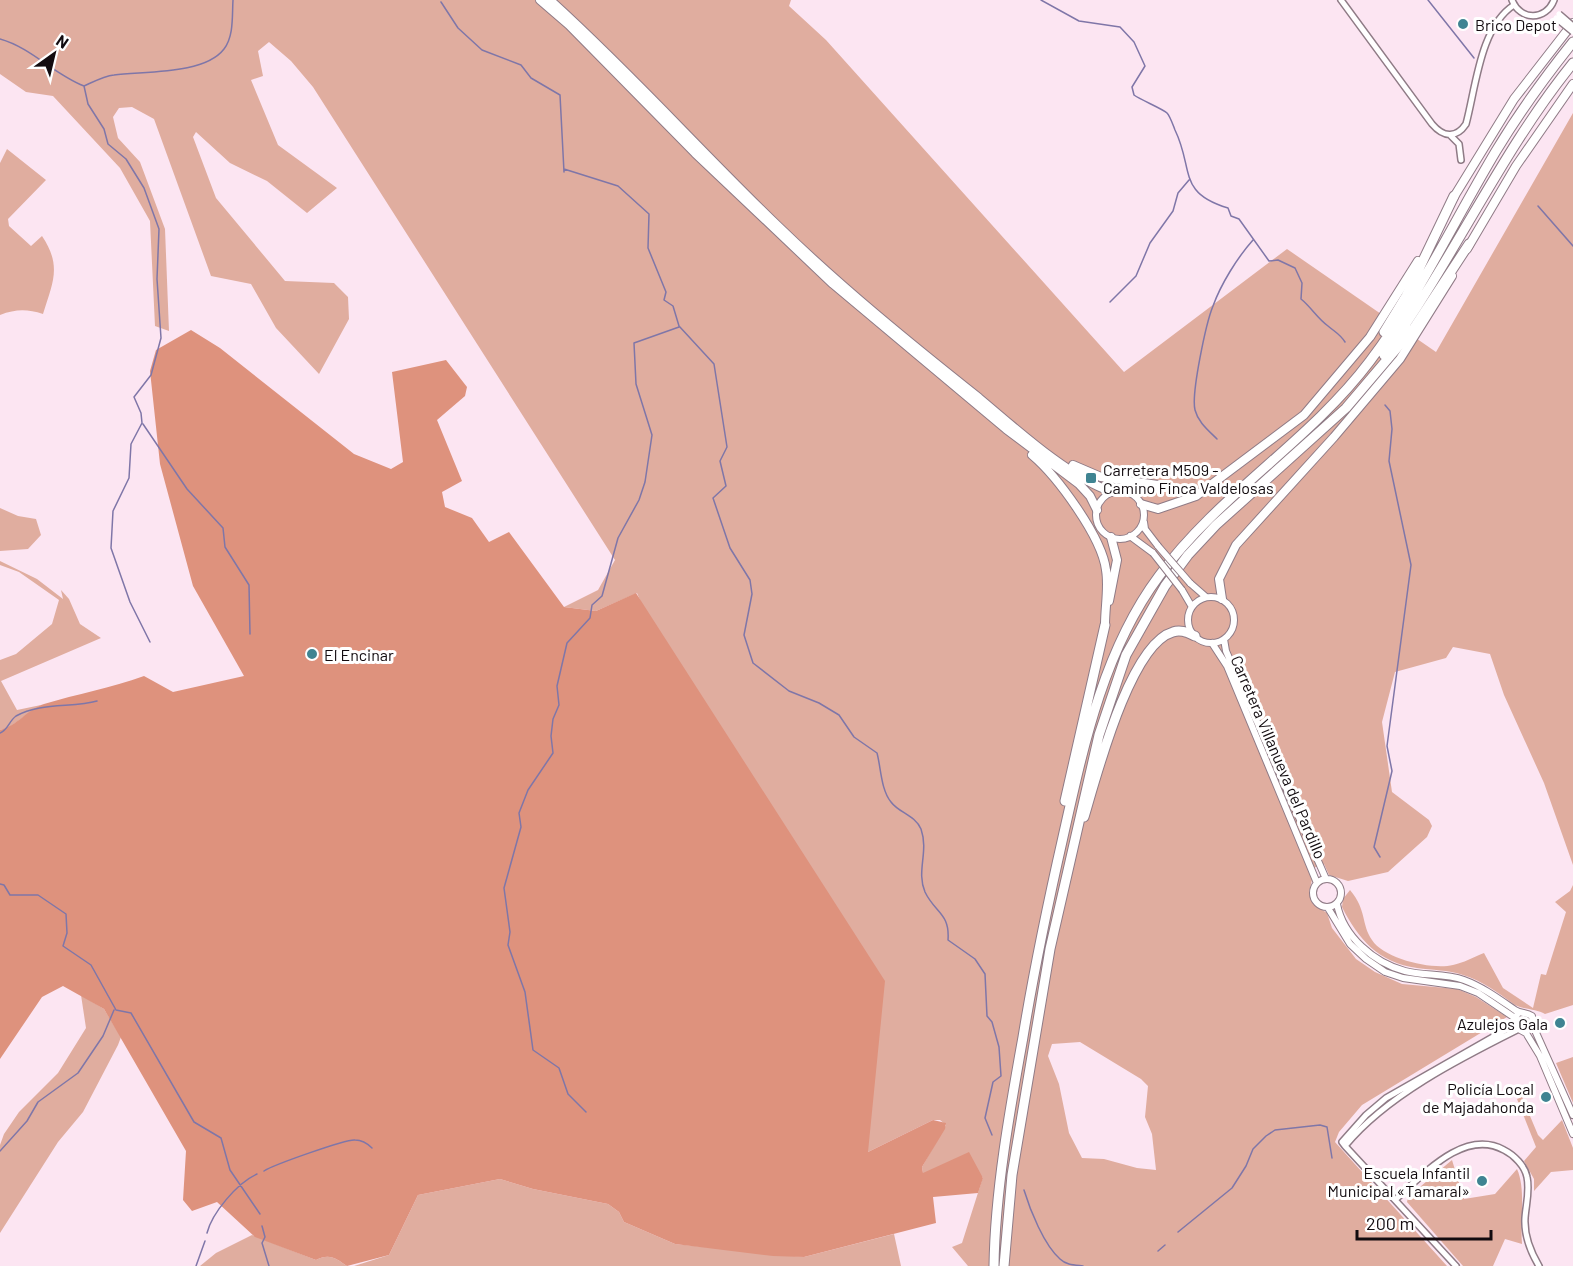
<svg xmlns="http://www.w3.org/2000/svg" width="1573" height="1266" viewBox="0 0 1573 1266" font-family="Barlow,sans-serif">
<style>
.green{fill:#e0ad9f;fill-rule:evenodd}
.forest{fill:#de927d}
.lines{fill:none;stroke-linecap:round;stroke-linejoin:round}
.stream{stroke:#7f76a8;stroke-width:1.5}
.minor-casing{stroke:#8f7b86;stroke-width:8}
.tertiary-casing{stroke:#8f7b86;stroke-width:8}
.trunk-casing{stroke:#8f7b86;stroke-width:10}
.motorway-casing{stroke:#8f7b86;stroke-width:11}
.minor{stroke:#fff;stroke-width:5}
.tertiary{stroke:#fff;stroke-width:6}
.trunk{stroke:#fff;stroke-width:8}
.motorway{stroke:#fff;stroke-width:9}
.minor-bridge-casing{stroke:#8f7b86;stroke-width:8;stroke-linecap:butt}
.tertiary-bridge-casing{stroke:#8f7b86;stroke-width:8;stroke-linecap:butt}
.minor-bridge{stroke:#fff;stroke-width:5}
.tertiary-bridge{stroke:#fff;stroke-width:6}
.poi-dot{fill:#3f8492;stroke:#fff;stroke-width:2}
.labels{text-anchor:middle;dominant-baseline:central;stroke-width:6;stroke-linejoin:round;paint-order:stroke}
.poi-label{font-size:16px;fill:#120b0f;stroke:#fff;text-anchor:start}
.street-label{font-size:16px;fill:#120b0f;stroke:#fff}
</style>
<rect width="100%" height="100%" fill="#fce5f2"/>
<path class="green" d="M0,0H791L789,6L826,40L1124,372L1287,249L1436,352L1573,113V865L1544,783L1504,695L1490,654L1453,647L1446,658L1395,672L1382,722L1392,792L1429,820L1432,826L1427,837L1388,872L1348,881L1329,875L1324,864L1308,870L1312,880L1309,892L1313,904L1327,913L1332,928L1356,959L1375,972L1402,984L1457,989L1476,997L1507,1017L1362,1105L1339,1132L1335,1142L1447,1266H968L952,1247L962,1243L983,1177L923,1173L922,1167L946,1125L940,1120H933L868,1152L637,593L596,611L564,607L598,590L615,560L313,87L291,61L269,42L258,51L263,76L251,80L278,145L337,188L307,213L267,181L230,163L196,132L193,137L216,198L285,281L334,283L348,297L349,319L319,374L276,328L251,284L211,276L154,119L132,107L119,108L113,117L118,138L140,162L165,229L169,331L155,326L150,221L120,168L53,96L26,92L0,74ZM1080,1042L1141,1079L1148,1086L1145,1117L1152,1134L1156,1170L1137,1168L1104,1159L1082,1158L1069,1133L1059,1084L1048,1056L1052,1044Z
M7,149L46,180L8,219L9,226L31,246L42,236C62,266 53,282 43,314C27,309 16,309 0,315V163Z
M0,508L18,516L36,519L41,535L28,549L0,551Z
M0,561L37,579L63,599L61,590L69,599L80,624L101,638L1,681L17,710L41,705L8,728L0,730V660L16,654L52,624L59,600L19,572L0,565Z
M1573,885V1005L1545,1014C1536,1009 1522,1009 1515,1005C1498,993 1483,981 1463,975C1448,970 1432,970 1417,968C1379,963 1358,939 1342,907L1343,899L1350,890C1367,910 1361,924 1372,940C1384,959 1432,970 1453,965C1463,963 1474,957 1484,953L1503,988L1533,1008L1541,974L1546,975L1566,912L1555,902L1570,891Z
M81,995L104,1009L121,1037L118,1045L83,1112L58,1142L0,1233V1145L4,1134L19,1112L58,1073L86,1028Z
M1573,1057V1103L1556,1063Z
M1522,1097L1538,1135L1543,1140L1562,1120L1573,1148V1170L1551,1172L1534,1191V1179L1524,1161L1536,1147L1517,1099Z
M1452,1160L1464,1199L1495,1194L1517,1169C1526,1189 1520,1220 1522,1244L1505,1239L1493,1266H1463L1407,1202L1408,1197Z
M500,1179L533,1189L608,1204L619,1212L624,1222L675,1244L804,1257L894,1234L901,1266H354L389,1255L418,1195Z
M252,1235L316,1260C329,1253 336,1258 347,1266H200L216,1253Z"/>
<path class="forest" d="M191,330L220,348L354,454L391,469L403,462L392,372L446,360L467,387L465,396L437,420L462,481L442,492L445,507L472,518L489,542L509,532L564,607L596,611L636,593L885,981L868,1152L933,1120L946,1123L945,1129L922,1167L923,1173L969,1152L983,1178L978,1193L933,1197L936,1223L804,1257L773,1256L675,1244L624,1222L619,1212L608,1204L533,1189L500,1179L418,1195L389,1255L347,1266C336,1258 329,1253 316,1260L255,1237L217,1202L192,1211L183,1200L186,1151L104,1009L63,986L42,997L0,1059V730C17,726 28,709 44,704C77,694 111,688 144,676L173,692L244,676L193,586L160,464L150,371L156,350Z"/>
<g class="lines">
<path class="stream" d="M1041,0L1079,21L1120,27L1134,42L1145,66L1132,87L1134,95C1141,100 1163,109 1167,113C1170,116 1173,125 1175,130C1194,169 1177,193 1228,208L1231,216L1239,219L1269,261L1278,260L1295,268L1302,283L1301,299C1311,307 1317,318 1328,326C1335,332 1340,334 1345,342
M1428,0L1474,58
M441,2L458,28L482,50L521,65L531,78L560,95L564,172V169L618,186L649,214L648,248L666,292L664,300L673,306L679,326L714,364L727,447L720,461L726,486L713,498L730,548L750,580L752,594L744,635L753,663L789,691L819,703L839,715L854,737L877,753C881,768 881,790 891,802C899,813 915,815 921,829C929,852 916,871 925,892C935,913 950,913 948,940L975,959L985,974L987,1016L992,1022L999,1047L1001,1076L993,1082L985,1118L992,1135
M0,39C32,48 53,74 84,86C93,82 104,76 114,75C144,71 204,75 224,49C234,36 232,16 233,0
M84,86L88,104L104,129L108,144L126,159L144,188L159,229L157,279L161,338L151,375L134,397L141,413L142,423L131,444L129,478L113,511L111,548L130,602L150,642
M1538,206L1573,246
M1110,302L1136,276L1150,243L1173,211L1178,193L1189,180
M143,424L187,489L223,528L225,547L249,585L250,634
M1217,439C1208,430 1198,422 1195,410C1191,394 1206,323 1213,306C1221,284 1237,258 1253,240
M0,733C8,730 9,721 16,716C40,702 73,708 97,701
M1380,857L1374,847L1392,771L1387,746L1411,565L1389,461L1392,429L1390,411L1385,405
M0,884L4,885L10,895H38L66,914L67,933L63,946L91,965L116,1010L131,1013L194,1122L221,1138L230,1170L260,1214
M586,1112L568,1094L559,1068L533,1050L525,992L508,945L510,932L504,888L521,827L519,813L528,790L553,753L551,736L553,719L559,705L557,686L567,643L590,618L592,605L602,596L618,538L639,500L645,482L652,435L636,384L634,343L679,327
M0,1151L27,1121L38,1102L78,1073L103,1036L114,1010
M264,1171C273,1165 346,1139 355,1140C362,1140 367,1143 372,1148
M1024,1190C1030,1210 1044,1245 1060,1259C1066,1265 1075,1265 1083,1266
M262,1226L265,1237L262,1243L269,1266
M1178,1232L1232,1188L1246,1166L1253,1149L1266,1136L1275,1130L1320,1125L1327,1127L1332,1158
M207,1233C212,1213 237,1183 257,1174
M1158,1251L1165,1245
M196,1266L205,1241"/>
<g class="minor-casing">
<path id="minor" d="M1341,0L1432,124C1443,137 1456,139 1466,124C1476,87 1480,27 1514,5
M1512,0C1520,21 1546,21 1554,0
M1450,135L1459,144L1461,160
M1345,1146L1342,1142L1366,1115L1386,1098L1514,1025
M1345,1146C1386,1096 1459,1059 1517,1030
M1345,1146L1456,1266
M1395,1200C1423,1175 1464,1128 1504,1150C1514,1155 1525,1166 1527,1177C1530,1191 1526,1204 1525,1218C1524,1235 1530,1251 1539,1266"/>
</g>
<g class="tertiary-casing">
<path id="tertiary" d="M1096 515a24 24 0 1 1 48 0a24 24 0 1 1-48 0Z
M1144,522L1145,529L1158,546
M1130,536L1153,553
M1190,583L1206,597
M1182,590L1192,607
M1188 620a23 23 0 1 1 46 0a23 23 0 1 1-46 0Z
M1224,639L1226,651L1326,879
M1212,643L1227,666L1317,883
M1313 893a14 14 0 1 1 28 0a14 14 0 1 1-28 0Z
M1337,904C1343,936 1374,963 1405,971C1424,976 1445,973 1464,980C1483,987 1499,999 1515,1010C1521,1014 1526,1012 1532,1016L1533,1026L1573,1115
M1328,908L1350,944L1366,959L1385,972L1403,978L1460,986L1478,993L1515,1018
M1517,1015L1514,1021L1515,1027L1526,1033
M1526,1033L1540,1056L1573,1134"/>
</g>
<g class="trunk-casing">
<path id="trunk" d="M540,0L569,25L695,153L833,284L1006,429L1079,484L1090,496L1097,510
M550,0C630,72 701,152 779,227C842,288 911,344 979,398C1015,428 1068,477 1112,492
M1452,200L1514,99L1573,23
M1467,249L1516,166L1573,84
M1032,455C1057,476 1102,537 1106,570C1109,587 1105,607 1105,625
M1073,465L1101,477L1165,486
M1141,504L1158,509L1196,496L1304,415L1370,337L1418,261
M1222,599L1219,579L1236,545L1334,437L1400,359L1452,276
M1109,601L1117,560L1111,537"/>
</g>
<g class="motorway-casing">
<path id="motorway" d="M1384,332L1406,296L1454,196
M1384,355C1453,261 1500,153 1573,63
M1065,801L1105,625
M1084,817C1096,777 1130,644 1173,632C1181,629 1188,633 1195,636
M994,1266C995,1192 1010,1109 1023,1037C1034,970 1048,903 1063,837C1083,748 1103,651 1159,576C1219,494 1309,442 1370,361C1419,296 1454,221 1496,151C1519,113 1545,77 1573,42
M1004,1266L1012,1175L1050,949L1099,735L1126,655L1165,586L1188,555L1216,525L1346,408L1414,328L1469,244"/>
</g>
<use href="#minor" class="minor"/>
<use href="#tertiary" class="tertiary"/>
<use href="#trunk" class="trunk"/>
<use href="#motorway" class="motorway"/>
<g class="minor-bridge-casing">
<path id="minor-bridge" d="M1559,14L1573,26
M1556,18L1573,32"/>
</g>
<g class="tertiary-bridge-casing">
<path id="tertiary-bridge" d="M1158,546L1190,583
M1153,553L1182,590"/>
</g>
<use href="#minor-bridge" class="minor-bridge"/>
<use href="#tertiary-bridge" class="tertiary-bridge"/>
</g>
<g class="poi-dot">
<circle cx="1463" cy="24" r="6"/>
<rect x="1085" y="472" width="12" height="12" rx="3"/>
<circle cx="312" cy="654" r="6"/>
<circle cx="1560" cy="1023" r="6"/>
<circle cx="1546" cy="1097" r="6"/>
<circle cx="1482" cy="1181" r="6"/>
</g>
<g class="labels">
<g class="poi-label">
<text x="1475" y="24">Brico Depot</text>
<text x="1103" y="469">Carretera M509 -<tspan x="1103" dy="18">Camino Finca Valdelosas</tspan></text>
<text x="324" y="654">El Encinar</text>
<text x="1548" y="1023" text-anchor="end">Azulejos Gala</text>
<text x="1534" y="1088" text-anchor="end">Policía Local<tspan x="1534" dy="18">de Majadahonda</tspan></text>
<text x="1470" y="1172" text-anchor="end">Escuela Infantil<tspan x="1470" dy="18">Municipal «Tamaral»</tspan></text>
</g>
<g class="street-label">
<text transform="translate(1279 757) rotate(67)">Carretera Villanueva del Pardillo</text>
</g>
</g>
<g transform="translate(54 54) rotate(34)" stroke="#ffffff" stroke-width="4.5" paint-order="stroke">
<path d="M0-4.5L10 22L0 15L-10 22Z" fill="#120b0f"/>
<text y="-9" font-size="16" font-weight="bold" text-anchor="middle" fill="#120b0f">N</text>
</g>
<path d="M1357 1230v9h134v-9" fill="none" stroke="#120b0f" stroke-width="3"/>
<text x="1366" y="1230" font-size="18" fill="#120b0f" stroke="#ffffff" stroke-width="4.5" paint-order="stroke">200 m</text>
</svg>
